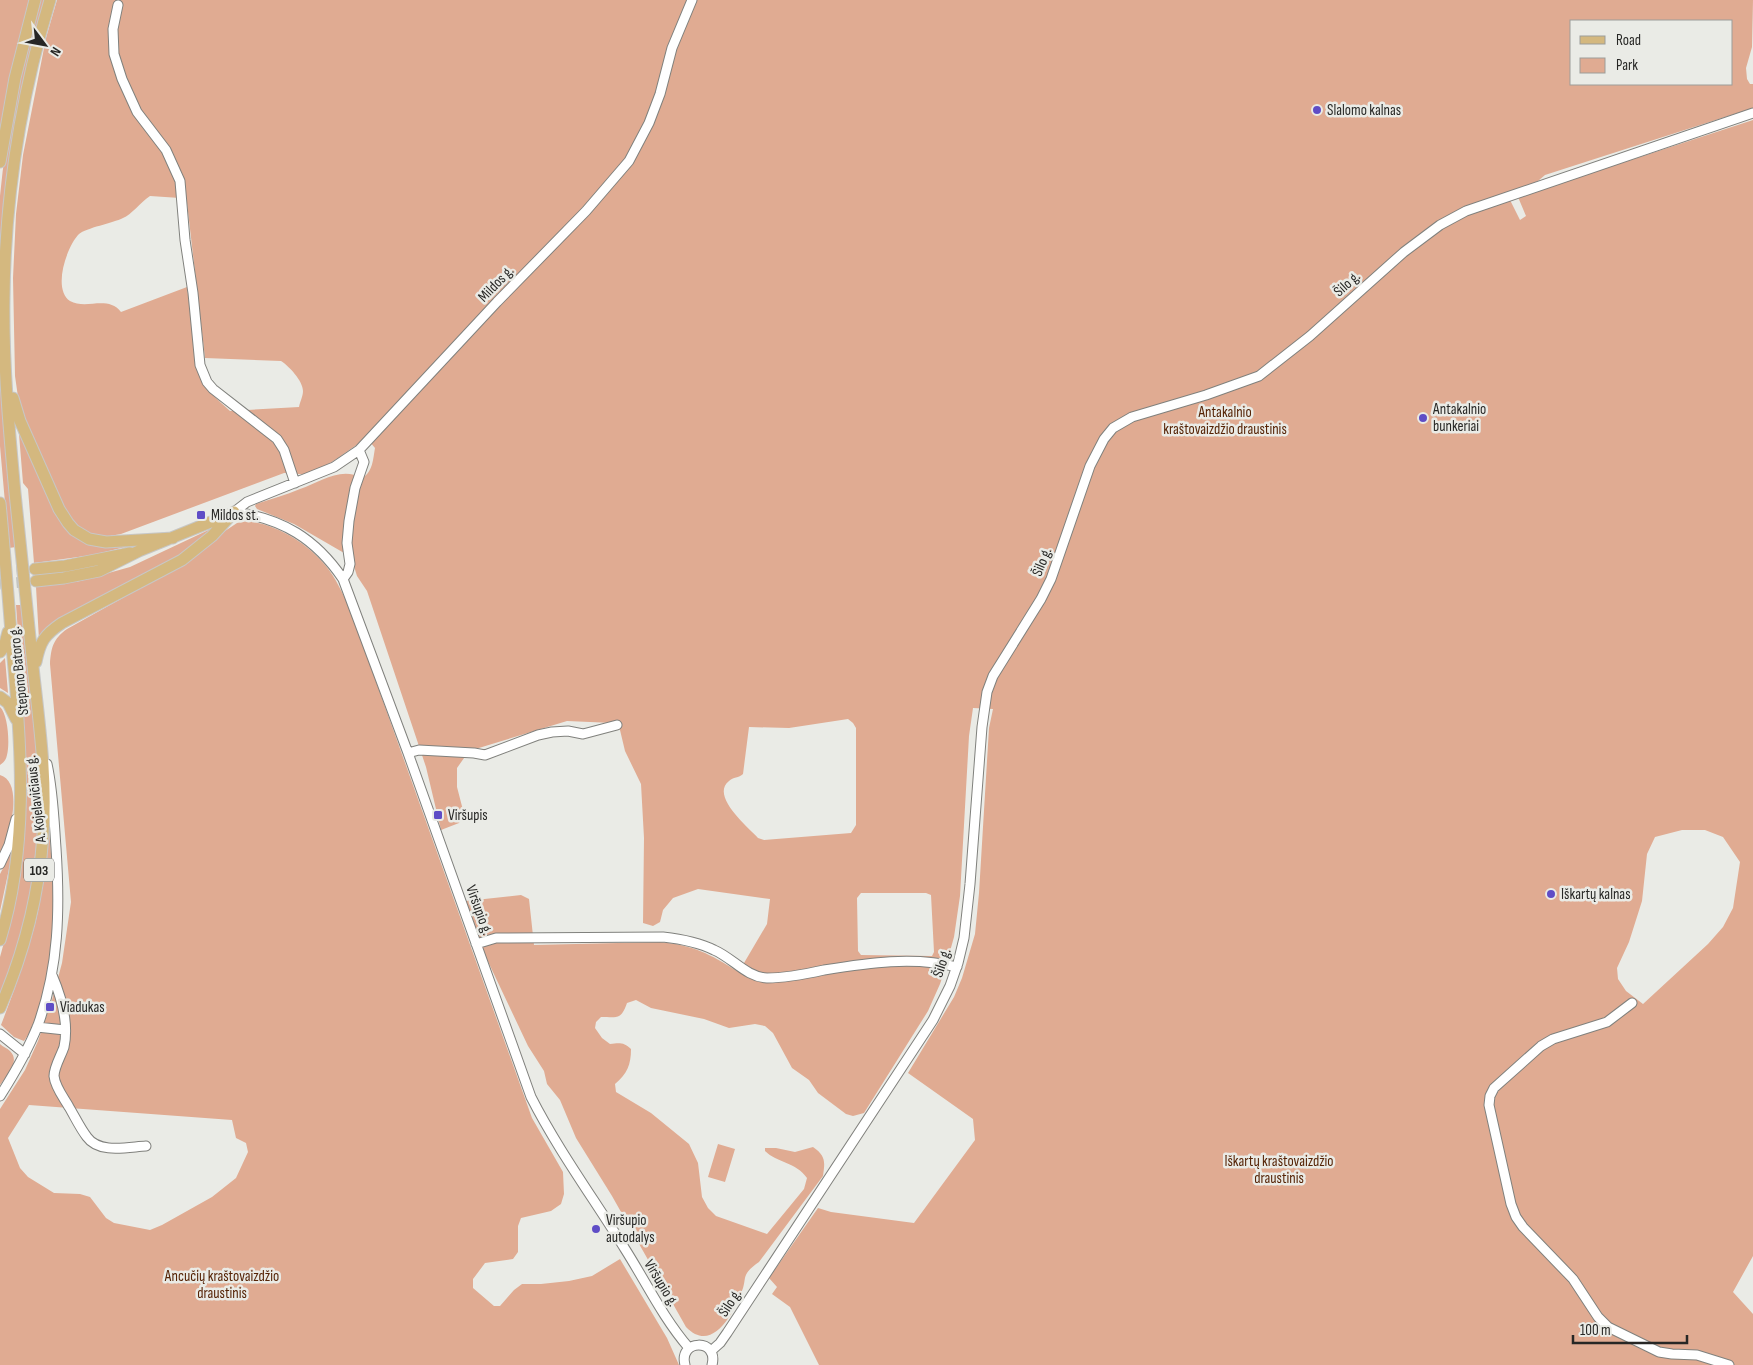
<svg xmlns="http://www.w3.org/2000/svg" width="1753" height="1365" viewBox="0 0 1753 1365" font-family="'Sofia Sans Condensed',sans-serif">
<style>
.green{fill:#e0ab92;fill-rule:evenodd}
.lines{fill:none;stroke-linecap:round;stroke-linejoin:round}
.major-tunnel{stroke:#c3c4bf;stroke-width:11;stroke-dasharray:11 5.5;stroke-linecap:butt}
.minor-casing{stroke:#80817d;stroke-width:11}
.major-casing{stroke:#c7c7c6;stroke-width:13}
.minor{stroke:#fff;stroke-width:9}
.major{stroke:#d4b87f;stroke-width:11}
.poi-dot{fill:#5f4dc6;stroke:#eaebe6;stroke-width:2}
.labels{text-anchor:middle;dominant-baseline:central;stroke-width:5;stroke-linejoin:round;paint-order:stroke}
.shield{fill:#eaebe6;stroke:#62625f;stroke-width:1}
.shield-label{font-size:14px;font-weight:bold;fill:#272725}
.poi-label{font-size:15px;fill:#272725;stroke:#eaebe6;text-anchor:start}
.street-label{font-size:15px;fill:#272725;stroke:#eaebe6}
.park-label{font-size:15px;fill:#552305;stroke:#eaebe6}
</style>
<rect width="100%" height="100%" fill="#eaebe6"/>
<path class="green" d="M0,0H29L10,76L0,130Z
M39,0H45L0,281C0,253 0,224 0,196C6,129 23,65 39,0Z
M57,0H1753L1752,47L1746,68L1747,79L1750,84H1753V108L1545,175L1538,181L1508,196L1520,220L1526,216L1518,197L1753,120V1256L1733,1292L1753,1314V1365H819L790,1307L772,1294L777,1287L769,1278L818,1208L831,1212L914,1223L975,1140L973,1119L908,1073L954,997L962,978L975,934L979,893L989,728L993,709L973,708L969,736L960,896L954,937L945,969L940,984L928,1011L864,1113L853,1116L846,1114L818,1093L809,1080L792,1068L773,1033L765,1026L755,1024L729,1028L704,1019L651,1008L636,1000L627,1003C621,1020 618,1017 601,1017L596,1022L595,1028L602,1038L610,1044C619,1043 624,1042 631,1049C631,1065 627,1074 615,1084L616,1092L651,1113L689,1144L698,1163L702,1197L708,1208L716,1216L767,1234L804,1189L807,1178C796,1162 777,1163 765,1151V1148H776L795,1152L813,1147C826,1156 825,1162 823,1176L759,1262C755,1265 750,1268 747,1273C744,1278 745,1282 743,1288C735,1311 713,1355 686,1327L612,1196L576,1138L560,1100L547,1084L544,1071L528,1046L484,953L466,901L521,895L529,899L534,945L660,942C693,945 710,954 737,971L744,963L767,924L770,899L698,889L673,898L663,910L660,922L653,926L643,923L644,838L641,784L625,751L620,730L613,723L567,721L469,751L457,768V787L464,814L459,823L441,830L426,767L367,591L357,576L351,557L294,524L257,509L255,506L256,504C270,499 286,495 300,489C320,482 341,466 362,478C373,472 373,459 375,448L370,442L362,441C349,450 322,471 307,474C300,475 291,473 284,473L121,534L99,538L85,533L67,516L19,404L15,376L13,278L16,214L23,155L46,38ZM1572,21H1732V84H1572ZM150,196L180,198L187,203L205,358L281,361C289,366 303,381 303,391C303,396 300,402 299,407L230,411C217,399 204,389 198,372L187,287L121,312C108,295 86,310 70,301C52,289 67,246 79,234C86,228 113,223 123,218C131,215 141,202 150,196ZM848,719L853,723L856,728V825L851,833L764,840L758,838C748,827 710,796 729,781C733,777 739,778 743,774L749,727L789,728ZM1682,830H1705L1723,837L1740,862L1733,908L1723,927L1708,944L1643,1004L1626,991L1618,979L1617,968L1629,942L1642,901L1647,854L1655,837ZM861,893H926L931,895L934,952L932,956L861,955L858,951L857,898Z
M0,364L16,547L9,548L0,446Z
M18,422L70,529L133,545L93,555L34,563L28,489L23,483Z
M248,521C278,525 307,543 326,566C336,578 342,593 349,606L532,1118L563,1172L564,1194L561,1204L551,1211L521,1218L518,1226V1252L513,1259L485,1263L473,1279V1288L494,1306H500L514,1290L522,1284H541L569,1281L592,1276L620,1259L667,1338L679,1365H0V1109L25,1070L38,1041L52,1000L62,963L71,902L50,664C51,648 53,639 67,629L187,562L219,535L237,523ZM29,1105L232,1120L236,1138L246,1143L248,1152L236,1178L212,1197L162,1225L150,1230L114,1223L106,1218L90,1197L80,1194L54,1193L28,1177L20,1168L8,1138Z
M217,526L190,550L39,640L36,587L80,581L130,567Z
M16,605H21C25,644 30,683 34,723C37,752 41,781 40,810C37,875 23,936 0,996V957L15,902L22,860L25,822L26,781L23,701Z
M5,658L8,693L0,688V663Z
M0,707C8,714 10,744 7,755C6,760 4,762 0,765Z
M0,775C25,782 9,839 0,856Z
M49,832C55,892 57,940 42,999C38,1013 33,1030 24,1041L14,1037L1,1025C14,991 27,956 36,920C43,891 46,861 49,832Z
M13,849L11,868L9,869L0,911V874Z
M0,1044C3,1047 7,1048 10,1051C21,1062 6,1076 0,1085Z
M718,1144L735,1149L725,1182L708,1177Z"/>
<g class="lines">
<path class="major-tunnel" d="M0,572L33,569
M0,584L36,581"/>
<g class="minor-casing">
<path id="minor" d="M118,5L113,29L114,54L122,79L137,112L166,150L180,181L185,240L193,293L200,365L207,382L213,389L277,439L284,450L295,483
M234,512C282,518 316,539 343,579L408,753L531,1097C558,1150 594,1199 625,1249C646,1282 663,1318 689,1348
M234,512L247,502L334,467L359,450L497,302L586,211L629,161L649,123L660,94L672,48L692,0
M343,579L348,572L350,564L347,543L349,521L355,488L364,462L359,450
M408,753L419,750L474,753L485,755L538,735L552,732L568,731L583,734L617,725
M0,864L9,845L16,819
M476,944L496,938L663,937C681,939 698,942 714,950C733,958 746,977 767,978C786,978 806,974 824,970C868,963 913,956 957,967
M52,975C61,996 69,1024 64,1047C61,1056 54,1067 54,1076C55,1087 64,1098 69,1107C75,1117 80,1128 87,1137C99,1154 128,1147 146,1146
M1632,1003L1607,1022L1553,1039L1541,1046L1494,1088L1490,1096L1489,1105L1511,1204L1516,1217L1523,1227L1573,1279L1598,1317L1608,1327L1659,1352L1672,1354L1697,1355L1729,1365
M37,1027L65,1030
M0,1034L25,1054
M0,1096C14,1074 28,1050 38,1025C59,967 60,909 56,848C54,820 53,791 47,764
M711,1351L720,1343L727,1333L933,1020L950,986L958,963L964,938L970,884L982,727L987,692L993,676L1041,599L1051,579L1090,466L1104,439L1113,428L1132,417L1206,395L1259,376L1310,336L1404,252L1440,225L1466,211L1753,113
M685,1365C678,1339 719,1338 712,1365"/>
</g>
<g class="major-casing">
<path id="major" d="M0,162L15,78L35,0
M13,398L20,421L59,509L68,523L74,530L89,539L106,542L173,538
M0,503C5,555 9,606 13,658C22,752 28,849 0,940
M35,569L65,566L130,553
M36,581L64,578L99,571L139,551L233,513
M0,652L4,647L8,632
M36,662C40,642 44,635 62,623L182,560L212,536L234,512
M0,697L8,703L16,719
M0,1008C24,953 39,894 43,835C47,781 40,729 34,676C28,615 21,554 15,493C9,428 3,363 4,298C5,197 21,96 50,0"/>
</g>
<use href="#minor" class="minor"/>
<use href="#major" class="major"/>
</g>
<g class="poi-dot">
<circle cx="1317" cy="110" r="5"/>
<circle cx="1423" cy="418" r="5"/>
<rect x="196" y="510" width="10" height="10" rx="2.5"/>
<rect x="433" y="810" width="10" height="10" rx="2.5"/>
<circle cx="1551" cy="894" r="5"/>
<rect x="45" y="1002" width="10" height="10" rx="2.5"/>
<circle cx="596" cy="1229" r="5"/>
</g>
<g class="labels">
<rect class="shield" x="24" y="858.5" width="30" height="23" rx="4"/>
<g class="shield-label">
<text x="39" y="870">103</text>
</g>
<g class="poi-label">
<text x="1327" y="110">Slalomo kalnas</text>
<text x="1433" y="409">Antakalnio<tspan x="1433" dy="17">bunkeriai</tspan></text>
<text x="211" y="515">Mildos st.</text>
<text x="448" y="815">Viršupis</text>
<text x="1561" y="894">Iškartų kalnas</text>
<text x="60" y="1007">Viadukas</text>
<text x="606" y="1220">Viršupio<tspan x="606" dy="17">autodalys</tspan></text>
</g>
<g class="street-label">
<text transform="translate(496 284) rotate(-46)">Mildos g.</text>
<text transform="translate(1347 284) rotate(-42)">Šilo g.</text>
<text transform="translate(1042 562) rotate(-68)">Šilo g.</text>
<text transform="translate(19 671) rotate(-96)">Stepono Batoro g.</text>
<text transform="translate(36 799) rotate(-97)">A. Kojelavičiaus g.</text>
<text transform="translate(479 910) rotate(70)">Viršupio g.</text>
<text transform="translate(942 963) rotate(-72)">Šilo g.</text>
<text transform="translate(661 1283) rotate(59)">Viršupio g.</text>
<text transform="translate(730 1303) rotate(-57)">Šilo g.</text>
</g>
<g class="park-label">
<text x="1225" y="412">Antakalnio<tspan x="1225" dy="17">kraštovaizdžio draustinis</tspan></text>
<text x="1279" y="1161">Iškartų kraštovaizdžio<tspan x="1279" dy="17">draustinis</tspan></text>
<text x="222" y="1276">Ancučių kraštovaizdžio<tspan x="222" dy="17">draustinis</tspan></text>
</g>
</g>
<rect x="1570" y="20" width="162" height="65" fill="#eaebe6" stroke="#9c9d99"/>
<rect x="1580" y="36" width="25" height="8" fill="#d4b87f" stroke="#9c9d99"/>
<text x="1616" y="45" font-size="15" fill="#272725">Road</text>
<rect x="1580" y="58" width="25" height="15" fill="#e0ab92" stroke="#9c9d99"/>
<text x="1616" y="70" font-size="15" fill="#272725">Park</text>
<g transform="translate(45 45) rotate(122)" stroke="#eaebe6" stroke-width="4" paint-order="stroke">
<path d="M0-4L9 19L0 12L-9 19Z" fill="#272725"/>
<text y="-8" font-size="14" font-weight="bold" text-anchor="middle" fill="#272725">N</text>
</g>
<path d="M1573 1335v8h114v-8" fill="none" stroke="#272725" stroke-width="2.5"/>
<text x="1580" y="1335" font-size="15" fill="#272725" stroke="#eaebe6" stroke-width="4" paint-order="stroke">100 m</text>
</svg>
